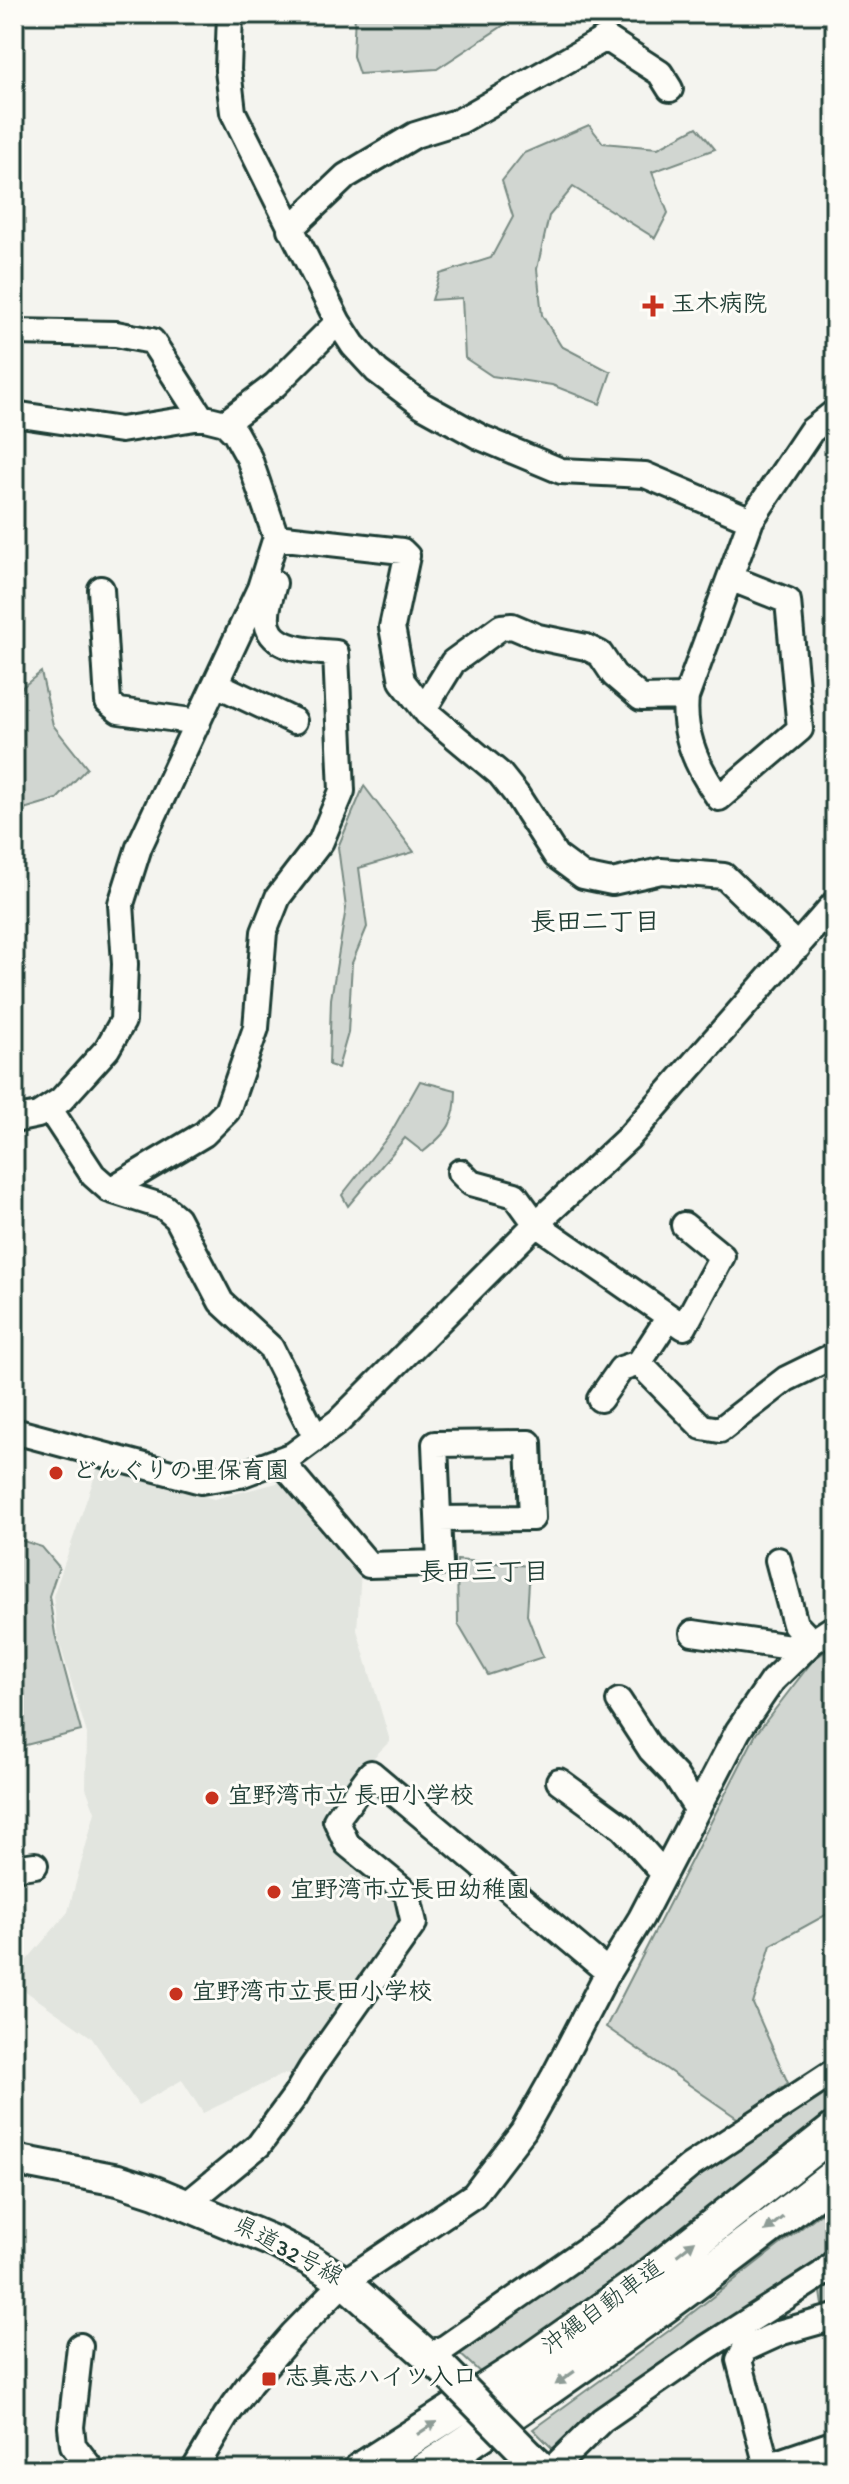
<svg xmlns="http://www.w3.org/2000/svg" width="849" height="2484" viewBox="0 0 849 2484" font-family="'Gochi Hand','Klee One',sans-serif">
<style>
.built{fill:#e2e5df}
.green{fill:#d1d6d1;stroke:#788a82;stroke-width:2}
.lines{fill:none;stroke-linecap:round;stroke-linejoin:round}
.minor-casing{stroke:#1f3d34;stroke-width:30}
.major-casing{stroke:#1f3d34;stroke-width:36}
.highway-casing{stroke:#1f3d34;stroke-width:40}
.minor{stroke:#fdfcf7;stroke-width:24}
.major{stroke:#fdfcf7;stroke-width:30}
.highway{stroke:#fdfcf7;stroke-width:34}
.major-bridge-casing{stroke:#1f3d34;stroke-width:36;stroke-linecap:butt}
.major-bridge{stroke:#fdfcf7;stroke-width:30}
.oneway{fill:#8e9c96}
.poi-dot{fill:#c8321e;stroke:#fdfcf7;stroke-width:3}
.labels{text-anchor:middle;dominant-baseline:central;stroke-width:6;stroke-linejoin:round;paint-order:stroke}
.poi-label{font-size:24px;font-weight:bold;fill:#1f3d34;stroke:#fdfcf7;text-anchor:start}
.street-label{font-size:24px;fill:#1f3d34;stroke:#fdfcf7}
.neighbourhood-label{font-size:26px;font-weight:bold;fill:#1f3d34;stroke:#fdfcf7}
</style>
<rect width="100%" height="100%" fill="#f4f4ef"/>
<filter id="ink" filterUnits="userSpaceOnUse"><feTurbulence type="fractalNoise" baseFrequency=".0125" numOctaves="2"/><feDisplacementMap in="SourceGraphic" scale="16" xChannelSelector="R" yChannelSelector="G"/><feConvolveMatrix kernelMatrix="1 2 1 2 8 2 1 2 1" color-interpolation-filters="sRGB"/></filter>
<g filter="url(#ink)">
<path class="built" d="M98,1467L214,1499L281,1482L361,1571L357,1630L390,1741L323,1809L335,1848L402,1908L406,1925L301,2077L284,2074L203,2113L182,2080L138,2105L91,2037L14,1983V1975L68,1912L95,1812L86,1788L87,1734L58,1638L53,1596Z"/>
<path class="green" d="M355,14H521L437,69L359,74L353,56Z
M589,125L603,143L658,148L697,127L715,149L652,172L668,213L655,238L573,187L549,216L537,269L542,315L561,346L611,372L600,404L552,385L492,376L465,358L462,298L432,300L440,274L491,258L513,217L502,181L524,153Z
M41,672L53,725L87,768L57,799L14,812V694Z
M364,786L414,852L359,868L367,927L352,963L348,1033L338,1068L329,1065L331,999L346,908L338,847Z
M420,1081L456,1090C456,1123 448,1132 423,1152L405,1138L348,1206L342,1195L390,1134Z
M14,1538L42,1547L59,1567L49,1596L55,1634L81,1731L14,1748Z
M457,1560L530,1566L527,1615L543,1657L488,1675L458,1624Z
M835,1645V1910L771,1945L753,2004L788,2083L740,2120L606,2027L756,1734L814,1659Z
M835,2087V2114L626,2275L483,2375L458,2352L604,2249L698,2177Z
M835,2202V2243L812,2266L555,2451L533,2429L670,2330Z
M835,2279V2310L824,2312L821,2292Z"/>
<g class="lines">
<g class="minor-casing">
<path id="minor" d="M230,14L228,70L233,112L338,322L353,345L377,371L422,405L480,437L561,471L645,475L751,520L811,431L835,412
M290,229L346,176L415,135L460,121L606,38L660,73L670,89
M14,332L116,334L152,341L201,417
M14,414L121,430L201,417L225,423L235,433L249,458L276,537L260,588L139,847L121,904L125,964L123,1021L107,1049L61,1100L38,1115L14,1120
M225,423L275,385L338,322
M276,537L402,551L407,556L392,627L402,681L427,713L500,774L516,794L556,856L583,876L612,882L661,871L724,876L798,947
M101,589L108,702L119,711L198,722
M216,684L294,721
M686,697C682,734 698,769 719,798L800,729L788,601L730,578
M424,709L453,662L501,627L512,626L538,637L586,647L600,654L614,675L641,698L686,697L751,520
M49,1108L93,1175L110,1190L164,1207L177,1218L221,1302L271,1348L316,1438
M460,1172L471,1183L515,1195L536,1224L684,1327L722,1256L684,1225
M110,1190L204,1134L227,1111L256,1028L264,932L278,897L321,841L342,791L336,653C311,651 264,651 267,615C267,604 272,593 274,583
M639,1363L702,1427L720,1430L786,1379L835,1355
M600,1399L621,1369L639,1363L669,1317
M14,1431L201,1481L240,1475L293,1455L339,1421L536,1224L628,1138L835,903
M280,1460L369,1565L440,1563L435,1444L529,1443L532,1518L439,1519
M778,1560L795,1624L812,1642
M693,1633L804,1649
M619,1701L651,1750L675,1775L697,1809
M559,1781L623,1828L664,1874
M14,1868L35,1865
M186,2205L259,2145L295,2096L311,2069L414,1923L407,1893L347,1844L336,1820L371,1773L608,1972
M80,2346L71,2427L73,2445L92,2470
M429,2355L446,2347L611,2232L690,2166L835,2071
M767,2466L835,2443
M194,2470L226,2416L251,2382L293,2334L344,2282L474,2195L523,2131L553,2078L608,1972L641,1918L738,1731L772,1681L812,1642L835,1627
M551,2470L602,2420L706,2348L822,2274L835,2262
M768,2470L739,2360L745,2349L782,2332L835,2317"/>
</g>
<g class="major-casing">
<path id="major" d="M14,2160L118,2180L155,2192L277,2243L310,2260L344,2282L443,2369
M529,2456L544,2470"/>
</g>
<g class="highway-casing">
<path id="highway" d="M361,2470L519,2369L644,2281L835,2130
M426,2470C567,2378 703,2280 835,2176"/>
</g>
<use href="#minor" class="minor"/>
<use href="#major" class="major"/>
<use href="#highway" class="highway"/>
<g class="major-bridge-casing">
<path id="major-bridge" d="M443,2369L529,2456"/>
</g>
<use href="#major-bridge" class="major-bridge"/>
</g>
<defs><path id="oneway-solid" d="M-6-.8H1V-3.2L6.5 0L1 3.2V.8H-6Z" transform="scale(2)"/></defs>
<g class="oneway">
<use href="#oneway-solid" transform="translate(774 2224) rotate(142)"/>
<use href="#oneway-solid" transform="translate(686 2248) rotate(-38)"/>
<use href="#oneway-solid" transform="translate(565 2378) rotate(145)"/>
<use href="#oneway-solid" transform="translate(427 2428) rotate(-33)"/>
</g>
</g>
<g class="poi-dot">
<path d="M649 294h8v8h8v8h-8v8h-8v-8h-8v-8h8z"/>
<circle cx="56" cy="1473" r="8"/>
<circle cx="212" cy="1798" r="8"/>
<circle cx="274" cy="1892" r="8"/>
<circle cx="176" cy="1994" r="8"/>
<rect x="261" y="2371" width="16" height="16" rx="4"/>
</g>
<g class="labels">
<g class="poi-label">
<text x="671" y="306">玉木病院</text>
<text x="72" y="1473">どんぐりの里保育園</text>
<text x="228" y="1798">宜野湾市立 長田小学校</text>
<text x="290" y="1892">宜野湾市立長田幼稚園</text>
<text x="192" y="1994">宜野湾市立長田小学校</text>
<text x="285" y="2379">志真志ハイツ入口</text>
</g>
<g class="street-label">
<text transform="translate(287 2253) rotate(28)">県道32号線</text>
<text transform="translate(604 2309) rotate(-36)">沖縄自動車道</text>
</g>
<g class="neighbourhood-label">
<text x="595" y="925">長田二丁目</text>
<text x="484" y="1575">長田三丁目</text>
</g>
</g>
<rect width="849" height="2484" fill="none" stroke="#fdfcf7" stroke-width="48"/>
<rect x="24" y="24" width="801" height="2436" fill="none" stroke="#1f3d34" stroke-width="3" filter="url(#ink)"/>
</svg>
